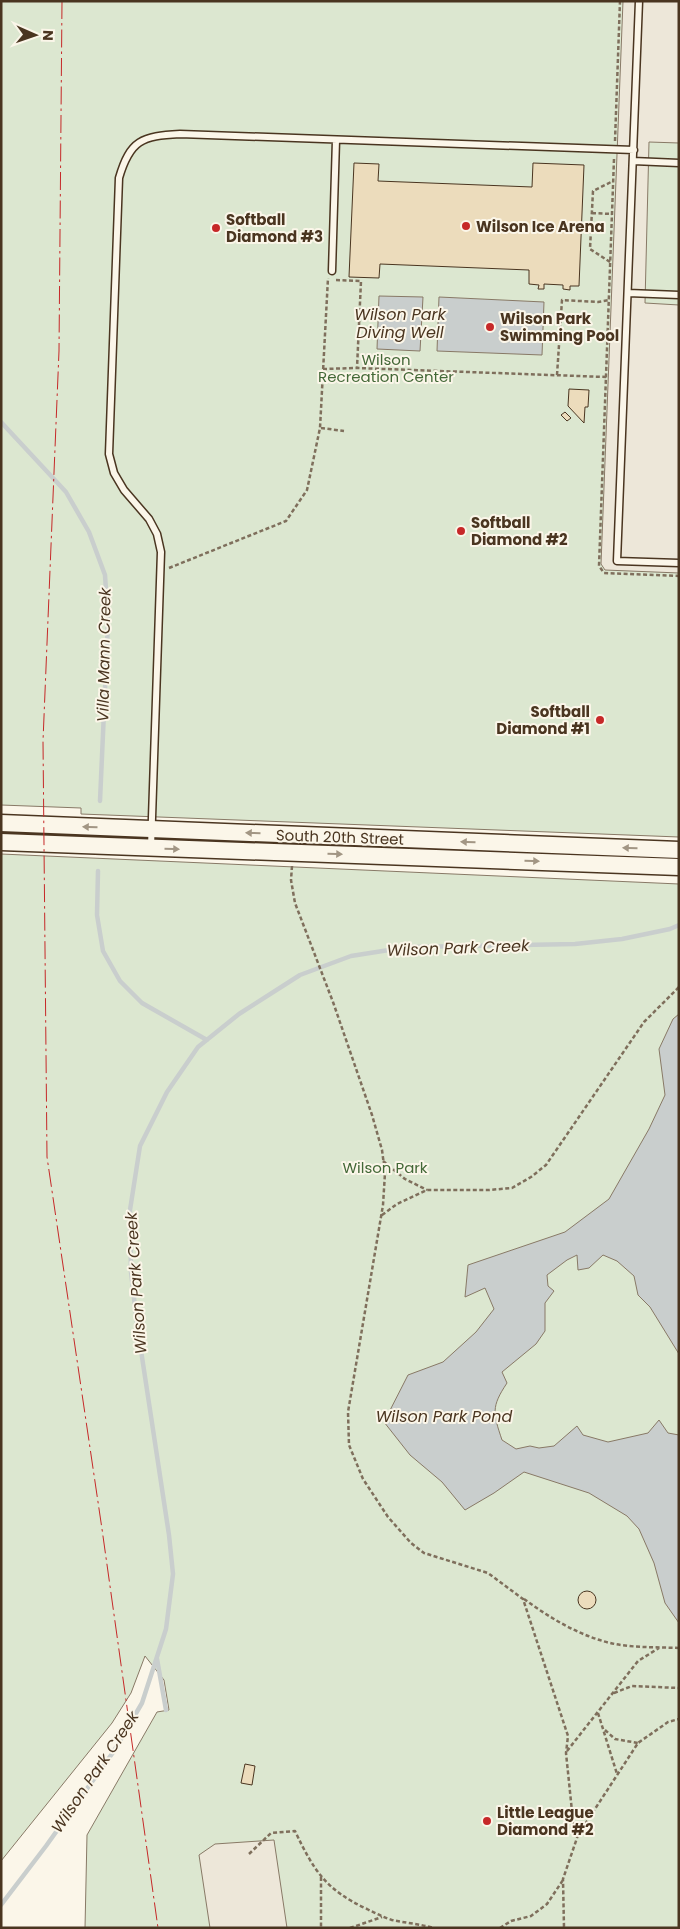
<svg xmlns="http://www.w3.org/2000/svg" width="680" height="1929" viewBox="0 0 680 1929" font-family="Poppins,sans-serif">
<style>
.green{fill:#dce7d0;stroke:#887966}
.parking{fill:#ede7d9;stroke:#887966}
.water{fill:#c9cecd;stroke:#887966}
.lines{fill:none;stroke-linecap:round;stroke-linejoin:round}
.stream{stroke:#c9cecd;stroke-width:4.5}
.building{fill:#ecdcbc;stroke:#4a3520}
.service-casing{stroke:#4a3520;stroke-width:9}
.tertiary-casing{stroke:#4a3520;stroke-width:19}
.path{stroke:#7f6f5c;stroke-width:2.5;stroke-dasharray:4 2.5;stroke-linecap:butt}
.service{stroke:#fbf6e9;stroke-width:6}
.tertiary{stroke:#fbf6e9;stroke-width:16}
.power{stroke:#c62828;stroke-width:1;stroke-dasharray:18 4 2.5 4;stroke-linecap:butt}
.oneway{fill:#a29684}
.poi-dot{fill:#c62828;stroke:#fbf6e9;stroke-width:2}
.labels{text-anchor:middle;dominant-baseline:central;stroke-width:4;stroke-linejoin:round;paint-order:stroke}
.poi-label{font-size:15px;font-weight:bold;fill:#4a3520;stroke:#fbf6e9;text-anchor:start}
.park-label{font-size:15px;fill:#436837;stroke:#fbf6e9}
.street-label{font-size:15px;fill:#4a3520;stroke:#fbf6e9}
.water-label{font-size:16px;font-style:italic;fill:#4a3520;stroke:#fbf6e9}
</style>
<rect width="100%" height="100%" fill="#fbf6e9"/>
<path class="green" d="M1,1H679V837L81,814V808L1,805Z
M1,854L679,884V1928H85L87,1835L157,1712L169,1710L164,1680L145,1656L131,1693L112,1723L1,1861Z"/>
<path class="parking" d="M623,1H679V143L649,142L645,303L679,305V573L605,570L601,564Z
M274,1840L287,1928H210L199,1855L215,1844Z"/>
<path class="water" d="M379,296L423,297L420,351L377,349Z
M439,297L544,302L542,355L437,351Z
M679,1014V1354L650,1307L638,1295L634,1276L617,1261L603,1255L589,1268L578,1270L577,1255L567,1260L547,1275L548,1286L554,1291L545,1303V1331L536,1344L502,1372L507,1383C491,1407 493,1413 502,1440L516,1449L530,1446L539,1448L554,1446L577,1426L583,1435L608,1442L648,1433L659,1420L668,1433L679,1435V1623L665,1603L654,1563L639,1529L627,1516L589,1493L524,1472L494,1493L465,1510L442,1482L410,1455L384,1422L408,1375L443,1362L476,1332L494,1309L485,1288L465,1297L468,1265L565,1232L609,1199L649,1129L665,1095L659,1049L673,1019Z"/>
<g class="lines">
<path class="stream" d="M1,422L66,492L89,532L105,575L108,622L100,801
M98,871L97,915L103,951L120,981L142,1003L207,1040
M157,1659L166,1710
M1,1905L46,1846L114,1751L142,1703L166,1629L173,1574L169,1535L137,1324L131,1272L130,1210L140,1146L167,1092L198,1047L239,1014L300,975L351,956L408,947L575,944L622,939L670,929L679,925"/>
</g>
<path class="building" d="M354,163L379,164L378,181L532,187L533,163L584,165L579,286H570V290L563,289V285L544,284V289H538L539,285L529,284V270L380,264L379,278L349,277Z
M569,389L589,390L588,407H585L584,423L568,406Z
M565,412L571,418L567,421L561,415Z
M578 1600a9 9 0 1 1 18 0a9 9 0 1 1-18 0Z
M245,1764L255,1766L252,1785L241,1783Z"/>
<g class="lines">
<g class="service-casing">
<path id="service" d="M639,1L617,561L679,563
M633,161L679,163
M332,271L336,140
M628,293L679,295
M151,847L161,552L157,534L149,519L124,490L114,473L109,454L119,178C130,140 142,136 180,134L634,150"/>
</g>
<g class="tertiary-casing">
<path id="tertiary" d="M1,823L679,850
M1,842L679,867"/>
</g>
<path class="path" d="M615,141L620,1
M614,159L599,566L604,573L679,576
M592,213L612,214
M610,262L590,249L593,191L613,181
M336,280L361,281L357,368
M323,369L357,368L606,377
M557,375L562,300L598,302L609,300
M321,428L344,431
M169,568L286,521L307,490L320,428L328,278
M292,866L291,880L295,903L333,1002L372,1115L382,1150L385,1173L383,1205L348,1412L349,1445L363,1479L388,1517L411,1543L424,1553L488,1573L523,1599L568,1736L566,1753L573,1821L578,1835L563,1879L564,1928
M383,1161L405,1179L427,1190
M382,1215L397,1204L427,1190H489L512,1188L531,1177L546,1165L644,1022L679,987
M524,1599C550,1618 578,1635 610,1643C632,1648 656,1647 679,1648
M614,1693L632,1686L679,1688
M598,1713L617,1774
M605,1730L615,1739L638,1743
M567,1751L638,1661L659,1648
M578,1835L638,1743L668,1722L679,1719
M249,1854L271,1833L295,1831C314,1871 326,1890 367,1909C375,1913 383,1917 392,1920C406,1923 420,1924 434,1928
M321,1877V1928
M350,1928L382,1917
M500,1928L511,1921L531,1916L547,1904L563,1880"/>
<use href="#service" class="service"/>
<use href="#tertiary" class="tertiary"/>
<path class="power" d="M62,1L59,351L43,741L47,1157L102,1529L158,1928"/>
</g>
<defs><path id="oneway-solid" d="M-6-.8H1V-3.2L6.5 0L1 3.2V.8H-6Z" transform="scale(1.25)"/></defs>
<g class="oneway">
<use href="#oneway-solid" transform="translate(90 827) rotate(-178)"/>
<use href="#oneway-solid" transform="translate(253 833) rotate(-178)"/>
<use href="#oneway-solid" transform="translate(468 842) rotate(-178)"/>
<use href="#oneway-solid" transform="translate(630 848) rotate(-178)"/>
<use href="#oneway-solid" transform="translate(172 849) rotate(2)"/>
<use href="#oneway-solid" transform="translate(335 854) rotate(2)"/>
<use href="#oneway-solid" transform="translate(532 861) rotate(2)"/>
</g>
<g class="poi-dot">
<circle cx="466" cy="226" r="5"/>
<circle cx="216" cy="228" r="5"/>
<circle cx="490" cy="327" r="5"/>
<circle cx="461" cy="531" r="5"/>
<circle cx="600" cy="720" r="5"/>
<circle cx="487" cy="1821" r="5"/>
</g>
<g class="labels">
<g class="poi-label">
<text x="226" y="219">Softball<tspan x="226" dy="17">Diamond #3</tspan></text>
<text x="476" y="226">Wilson Ice Arena</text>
<text x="500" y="318">Wilson Park<tspan x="500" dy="17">Swimming Pool</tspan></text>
<text x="471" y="522">Softball<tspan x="471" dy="17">Diamond #2</tspan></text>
<text x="590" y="711" text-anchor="end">Softball<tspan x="590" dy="17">Diamond #1</tspan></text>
<text x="497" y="1812">Little League<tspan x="497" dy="17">Diamond #2</tspan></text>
</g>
<g class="park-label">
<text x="386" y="359">Wilson<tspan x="386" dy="17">Recreation Center</tspan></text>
<text x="385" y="1167">Wilson Park</text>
</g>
<g class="street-label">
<text transform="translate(340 837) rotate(2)">South 20th Street</text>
</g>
<g class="water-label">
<text x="400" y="314">Wilson Park<tspan x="400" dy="18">Diving Well</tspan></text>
<text transform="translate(104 655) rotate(-89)">Villa Mann Creek</text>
<text transform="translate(458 948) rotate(-2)">Wilson Park Creek</text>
<text transform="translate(136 1283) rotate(-94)">Wilson Park Creek</text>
<text x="444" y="1416">Wilson Park Pond</text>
<text transform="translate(95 1772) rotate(-56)">Wilson Park Creek</text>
</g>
</g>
<rect width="680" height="1929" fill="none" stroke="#4a3520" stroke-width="5"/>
<g transform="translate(35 35) rotate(92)" stroke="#fbf6e9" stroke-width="4" paint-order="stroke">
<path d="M0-4L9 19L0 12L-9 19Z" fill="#4a3520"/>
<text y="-8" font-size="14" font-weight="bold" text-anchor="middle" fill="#4a3520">N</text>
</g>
</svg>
